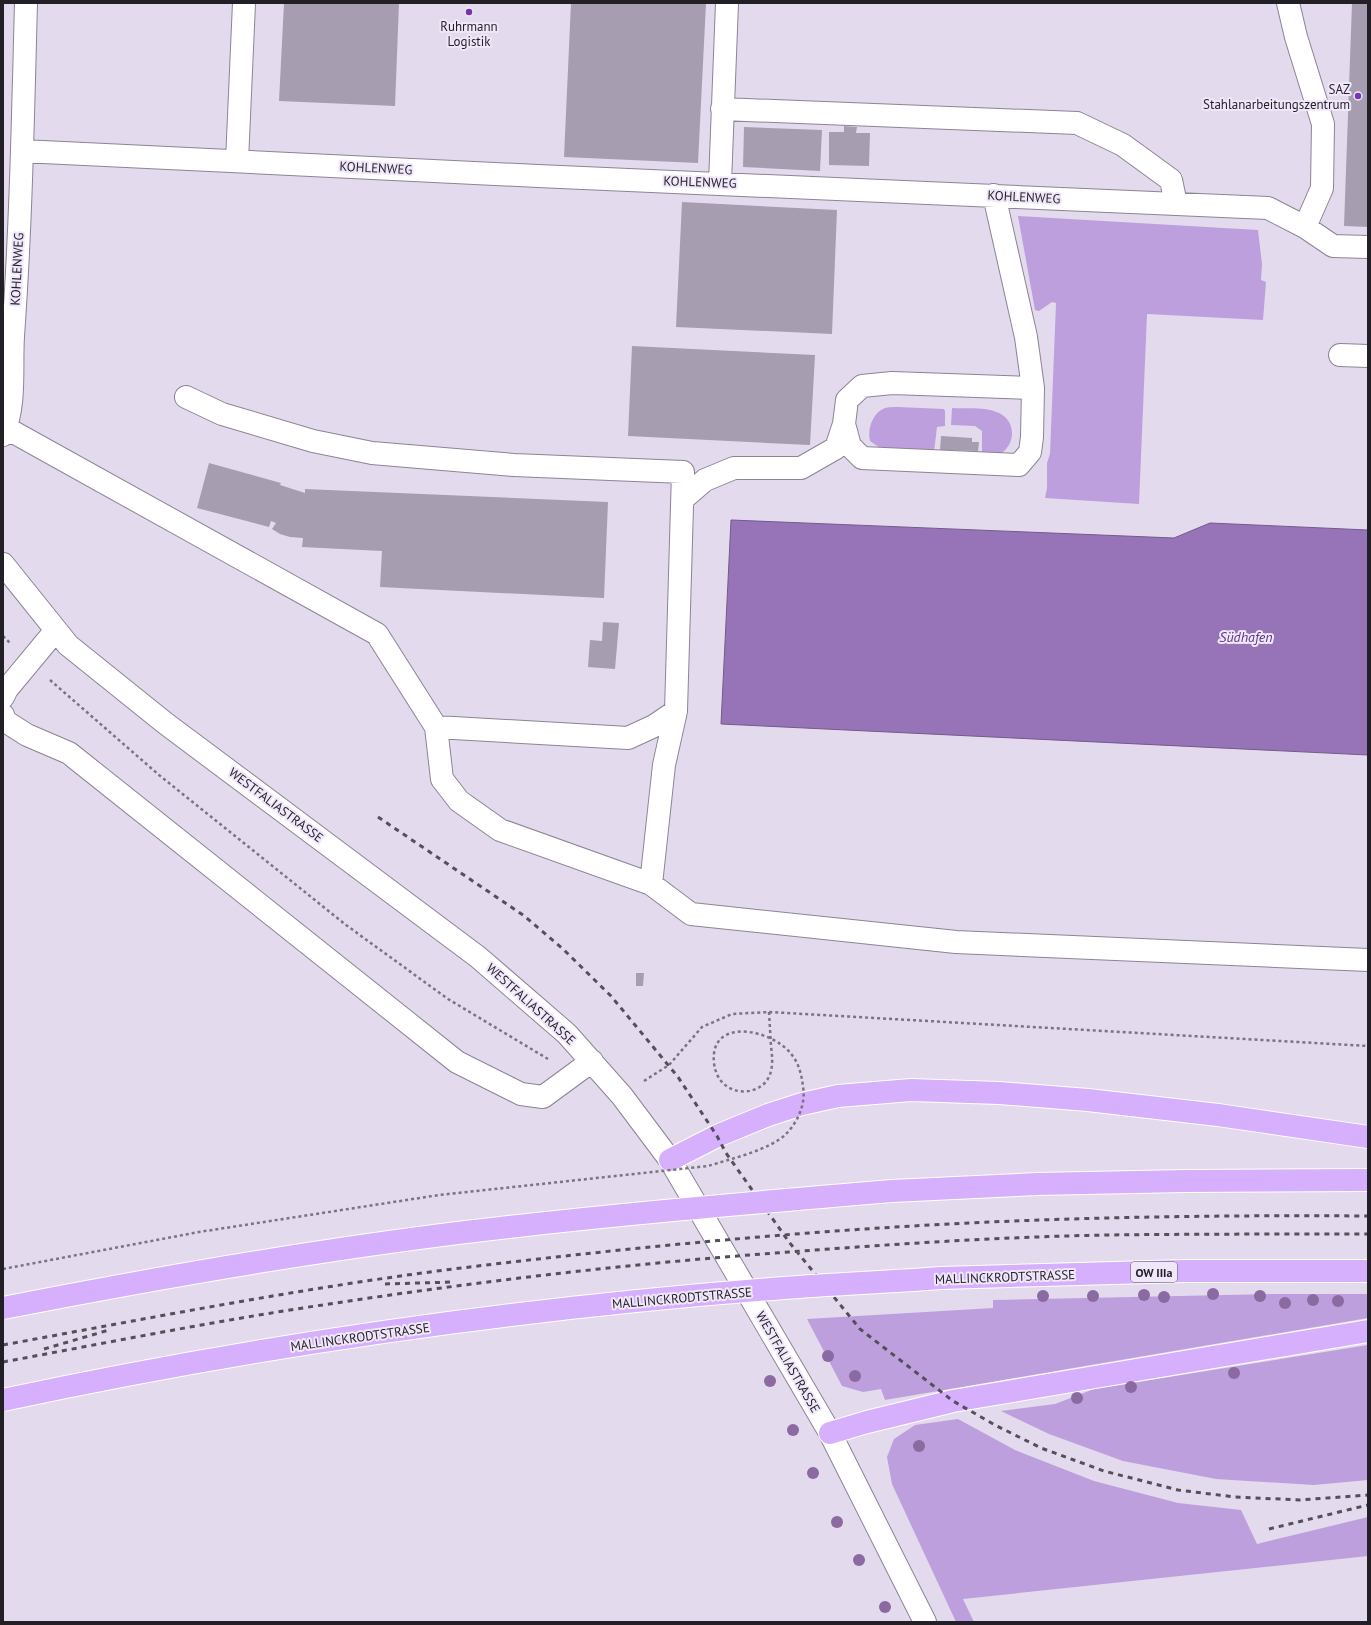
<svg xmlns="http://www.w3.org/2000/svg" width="1371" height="1625" viewBox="0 0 1371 1625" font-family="'PT Sans',sans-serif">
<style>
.green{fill:#be9fdd}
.water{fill:#9774b8;stroke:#745a8c}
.building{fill:#a69eb0}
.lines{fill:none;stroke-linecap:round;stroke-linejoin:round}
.minor-casing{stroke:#8c8495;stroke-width:24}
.highway-casing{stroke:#fff;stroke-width:24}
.path{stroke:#7a7481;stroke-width:2.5;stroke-dasharray:3 3;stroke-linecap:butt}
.minor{stroke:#fff;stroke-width:22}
.highway{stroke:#d6b0fc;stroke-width:22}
.rail{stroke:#544f59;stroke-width:3;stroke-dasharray:5 5;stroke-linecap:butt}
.highway-bridge-casing{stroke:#fff;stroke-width:24;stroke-linecap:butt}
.path-bridge{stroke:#7a7481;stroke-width:2.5;stroke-dasharray:3 3;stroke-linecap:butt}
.highway-bridge{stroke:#d6b0fc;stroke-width:22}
.tree{fill:#8a6aa1}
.poi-dot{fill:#7836ab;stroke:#f0e7fa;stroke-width:1.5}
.labels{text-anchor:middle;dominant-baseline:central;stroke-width:4;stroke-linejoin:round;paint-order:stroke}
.shield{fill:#f0e7fa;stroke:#605b66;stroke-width:1}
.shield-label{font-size:12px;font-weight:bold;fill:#221f26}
.poi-label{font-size:13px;fill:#221f26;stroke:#f0e7fa}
.street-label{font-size:13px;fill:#221f26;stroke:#f0e7fa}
.water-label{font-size:14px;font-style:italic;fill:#613386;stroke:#f0e7fa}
</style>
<rect width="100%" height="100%" fill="#e3daed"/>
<path class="green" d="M1018,216L1258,230L1262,264L1261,280L1266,282L1263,320L1147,314L1139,504L1045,498L1047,488V463L1050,454L1056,303L1052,302L1039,311L1035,310Z
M898,407L944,409L945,411V426L937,427L934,452L883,450L870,441C867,429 873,412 885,408C888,407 894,407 898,407Z
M952,408C967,409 985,406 999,413C1017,421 1016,447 998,455C993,457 986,456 982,456V431L975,426L951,425Z
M1273,1294H1368V1318L885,1400L881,1389L863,1392L842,1386L807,1319L993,1308V1300Z
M1368,1345V1480L1314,1485L1216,1479L1123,1461L1049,1434L1001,1411L1055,1404L1094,1389Z
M958,1419L1015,1450L1094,1481L1178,1503L1241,1510L1257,1544L1368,1517V1556L963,1599L974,1622H956L892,1484L887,1457L894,1439L915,1425Z"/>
<path class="water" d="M731,520L1174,538L1210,523L1368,530V755L721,724Z"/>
<path class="building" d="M284,3H399L395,106L279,101Z
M571,3H706L698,163L564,157Z
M1352,3H1368V227L1344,226Z
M844,126L857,127L856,133H870L869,166L829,165V132H844Z
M744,127L822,130L820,171L743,167Z
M682,202L837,210L832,334L676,327Z
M632,346L815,355L810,445L628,436Z
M941,436L972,438V442H979L978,451L940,450Z
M209,463L281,483L280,485L305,493V489L608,502L604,598L380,587L382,551L302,547L303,538L290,537L280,534L272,529L276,523L271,521L269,527L197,508Z
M603,622L619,623L615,669L588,667L590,640L602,641Z
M636,973H644L643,986H636Z"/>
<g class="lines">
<g class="minor-casing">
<path id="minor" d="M1288,3L1296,37L1323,124L1322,188L1305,227
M722,109L1077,123L1123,145L1171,180L1176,204
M22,151L538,176L1268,208L1305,227L1333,246L1368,247
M237,161L244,3
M720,183L727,3
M994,195L1026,337L1033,388L1032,437L1030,452L1019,465L862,458L850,446L844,424L847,400L862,386L892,383L1033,388
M1340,355L1368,356
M186,397L222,414L313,441L372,453L514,465L683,472L676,711L654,726L628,738L436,727
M6,428L377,634L436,727L442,779L459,801L500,830L651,884L691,914L956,942L1368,960
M3,435C16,404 11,369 13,336C21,225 23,114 26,3
M683,499L705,480L734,468H801L836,448L844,424
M3,564L68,645L165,723L478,957L567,1034L622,1096L670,1160L830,1433L925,1622
M3,697L7,689L56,630
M3,715L5,721L27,735L69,753L457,1062L521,1094L543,1097L592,1061
M651,884L664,765L676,711"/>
</g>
<g class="highway-casing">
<path id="highway" d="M670,1160L717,1136L768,1115L802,1104L838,1096L911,1090L999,1093L1088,1100L1218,1115L1368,1137
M892,1191L1037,1184L1185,1181L1368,1180
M941,1278L1185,1271H1368
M830,1433L867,1422L953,1401L1368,1331"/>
</g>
<path class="path" d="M3,636L11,644
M50,680L159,775L346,925L448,999L548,1059
M769,1012L771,1046
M644,1081L669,1065L702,1027L732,1014L769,1012L1368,1046"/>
<use href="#minor" class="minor"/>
<use href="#highway" class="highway"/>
<path class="rail" d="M378,817L523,915L563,949L611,996L678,1077L717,1136L726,1153L789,1242L860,1329L953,1401L995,1425L1041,1448L1104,1471L1178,1490L1235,1497L1300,1500L1368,1495
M385,1284L453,1282
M3,1345C150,1318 297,1289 445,1270C600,1251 757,1235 913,1226C1064,1217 1216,1215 1368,1216
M44,1349L109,1330
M3,1362C111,1342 220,1320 329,1304C481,1281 635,1263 789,1252C894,1244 1000,1237 1106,1235C1193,1234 1281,1234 1368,1234
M1269,1529L1368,1505"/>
<g class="highway-bridge-casing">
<path id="highway-bridge" d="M3,1308C156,1278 310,1251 466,1232C607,1215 749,1203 892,1191
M3,1400C260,1345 522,1308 784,1288C837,1284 889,1282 941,1278"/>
</g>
<path class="path-bridge" d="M3,1269L199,1232L439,1195L708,1166C730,1159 770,1150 786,1134C798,1122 806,1103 803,1087C802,1076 799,1064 792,1055C773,1029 709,1016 714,1063C718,1100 765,1099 771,1071C773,1063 772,1054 771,1046"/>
<use href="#highway-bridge" class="highway-bridge"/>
</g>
<g class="tree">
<circle cx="1213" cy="1294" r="6"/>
<circle cx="1144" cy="1295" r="6"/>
<circle cx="1043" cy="1296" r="6"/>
<circle cx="1093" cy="1296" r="6"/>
<circle cx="1260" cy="1296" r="6"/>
<circle cx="1164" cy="1297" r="6"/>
<circle cx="1313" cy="1300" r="6"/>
<circle cx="1338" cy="1301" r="6"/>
<circle cx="1285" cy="1303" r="6"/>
<circle cx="828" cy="1356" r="6"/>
<circle cx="1234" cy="1373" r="6"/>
<circle cx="855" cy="1376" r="6"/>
<circle cx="770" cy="1381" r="6"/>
<circle cx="1131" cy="1387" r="6"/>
<circle cx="1077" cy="1398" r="6"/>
<circle cx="793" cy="1430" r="6"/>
<circle cx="919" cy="1446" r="6"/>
<circle cx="813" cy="1473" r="6"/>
<circle cx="837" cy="1522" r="6"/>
<circle cx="859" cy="1560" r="6"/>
<circle cx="885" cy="1607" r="6"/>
</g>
<g class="poi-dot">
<circle cx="469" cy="12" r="4"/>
<circle cx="1358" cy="96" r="4"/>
</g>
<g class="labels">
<rect class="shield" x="1131" y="1262" width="46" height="20" rx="3"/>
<g class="shield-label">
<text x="1154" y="1272">OW IIIa</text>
</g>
<g class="poi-label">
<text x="469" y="26">Ruhrmann<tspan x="469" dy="15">Logistik</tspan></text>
<text x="1350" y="89" text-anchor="end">SAZ<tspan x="1350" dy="15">Stahlanarbeitungszentrum</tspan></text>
</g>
<g class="street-label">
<text transform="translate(376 168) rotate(3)">KOHLENWEG</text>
<text transform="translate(700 182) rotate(2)">KOHLENWEG</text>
<text transform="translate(1024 197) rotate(3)">KOHLENWEG</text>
<text transform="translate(17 269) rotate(-87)">KOHLENWEG</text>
<text transform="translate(276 805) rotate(37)">WESTFALIASTRASSE</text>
<text transform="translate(531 1004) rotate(42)">WESTFALIASTRASSE</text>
<text transform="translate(1005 1277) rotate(-2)">MALLINCKRODTSTRASSE</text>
<text transform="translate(682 1298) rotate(-5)">MALLINCKRODTSTRASSE</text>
<text transform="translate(360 1337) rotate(-8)">MALLINCKRODTSTRASSE</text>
<text transform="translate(788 1362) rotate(60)">WESTFALIASTRASSE</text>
</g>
<g class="water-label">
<text x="1246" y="637">Südhafen</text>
</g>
</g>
<rect width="1371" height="1625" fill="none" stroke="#221f26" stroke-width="8"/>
</svg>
